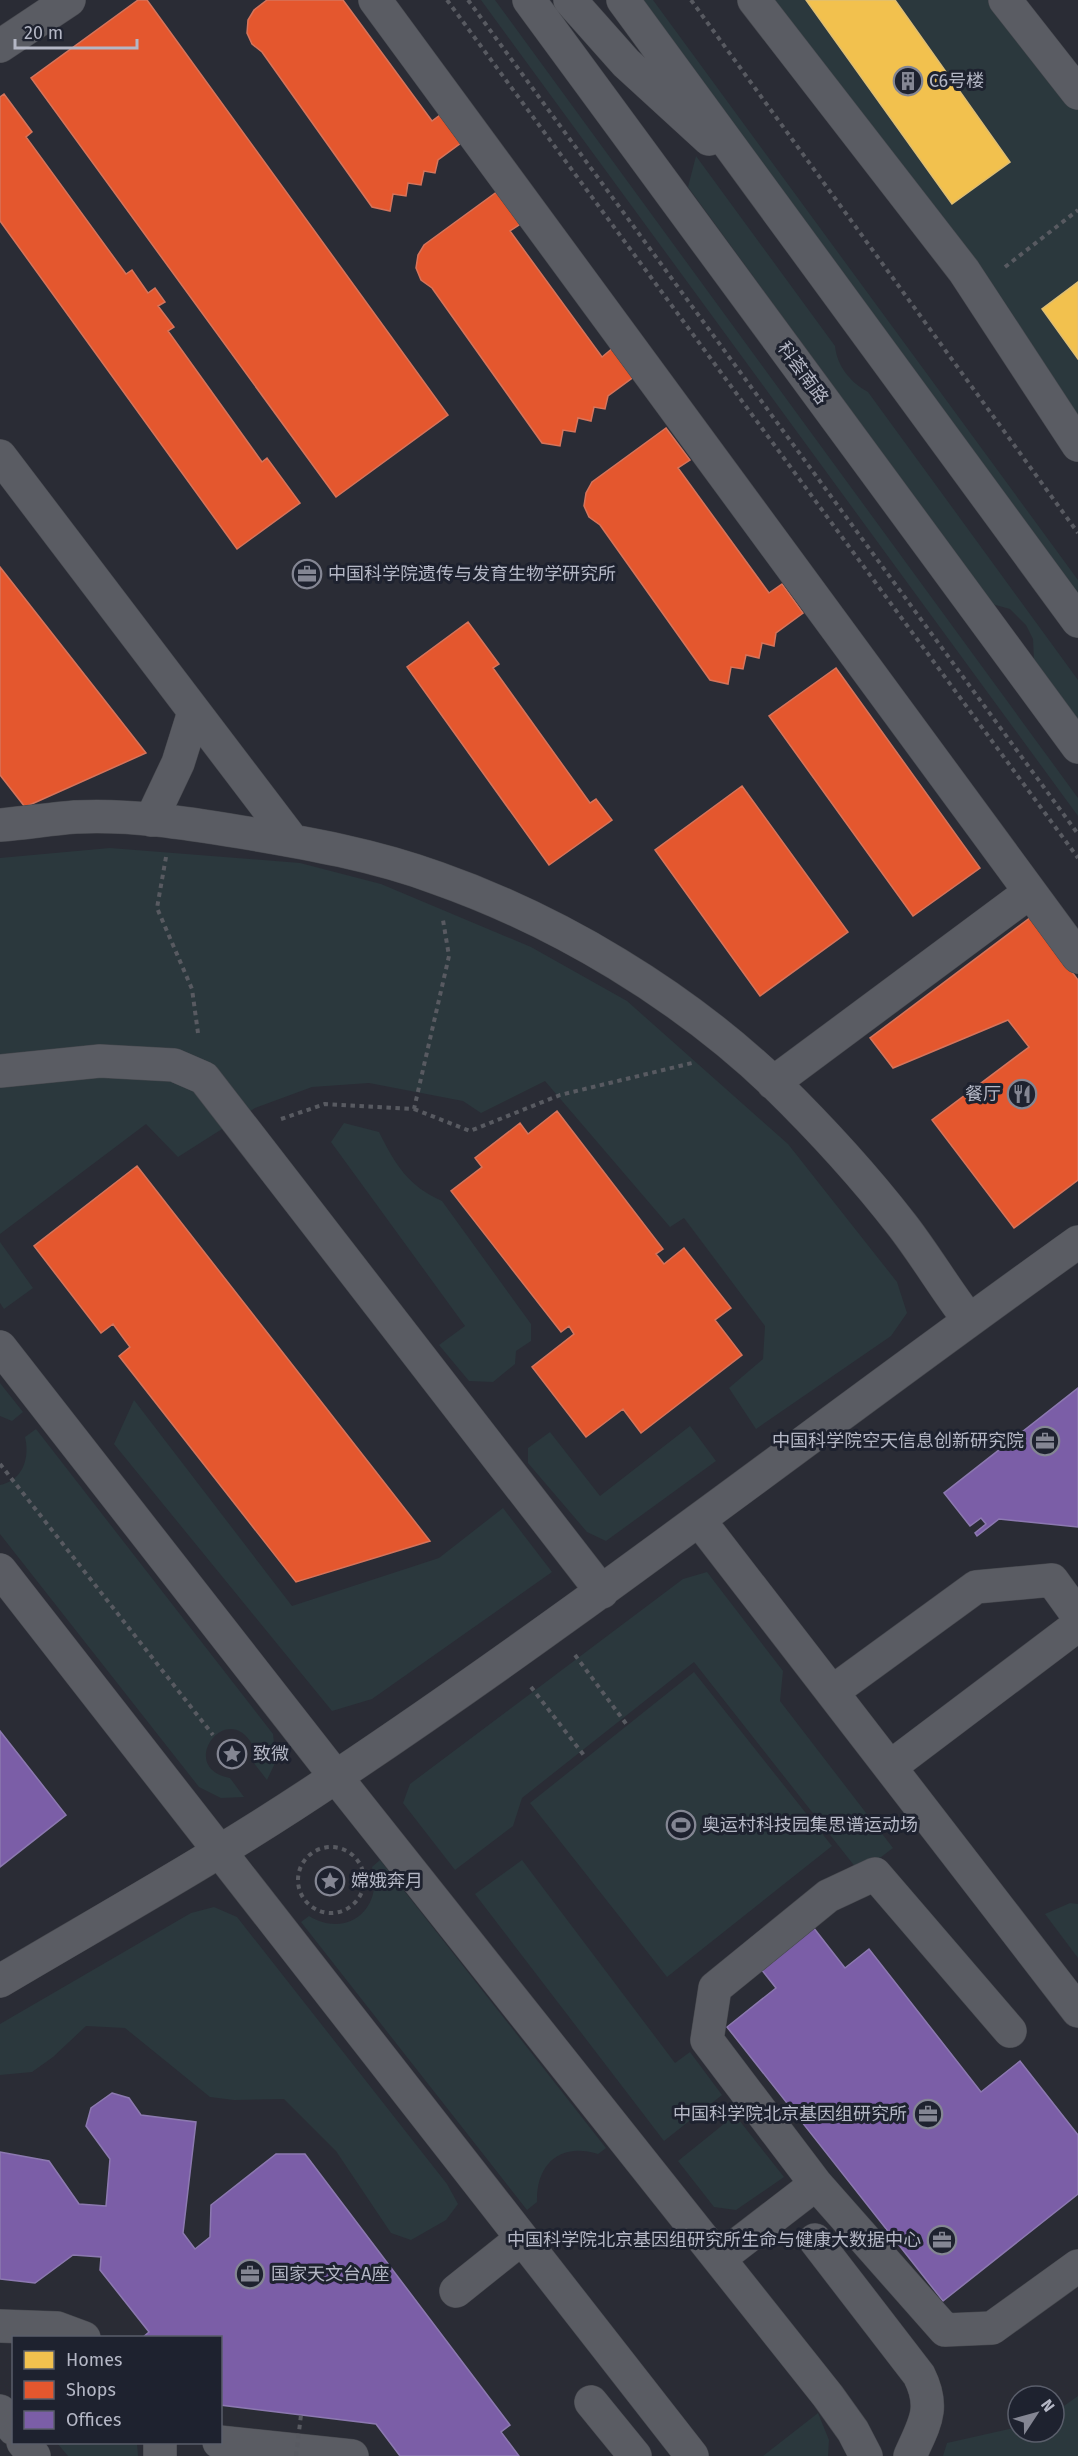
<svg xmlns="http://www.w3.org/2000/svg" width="1078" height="2456" viewBox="0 0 1078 2456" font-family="'Fira Sans','Noto Sans SC',sans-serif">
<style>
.green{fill:#2b383d}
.homes{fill:#f2c14e;stroke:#dfbe72;stroke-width:1.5}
.shops{fill:#e4572e;stroke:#d6745b;stroke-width:1.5}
.offices{fill:#7b5ea7;stroke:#8c79b0;stroke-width:1.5}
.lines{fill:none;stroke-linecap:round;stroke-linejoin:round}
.minor-casing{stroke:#46484e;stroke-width:34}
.path{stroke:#585a61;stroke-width:4;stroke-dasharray:4.5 4.5;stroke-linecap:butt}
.minor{stroke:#5a5c63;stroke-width:33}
.path-bridge{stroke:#585a61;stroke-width:4;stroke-dasharray:4.5 4.5;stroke-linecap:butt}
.labels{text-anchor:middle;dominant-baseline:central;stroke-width:6;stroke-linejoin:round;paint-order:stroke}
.poi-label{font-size:18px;fill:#b4b7c5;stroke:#1e222f;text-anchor:start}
.street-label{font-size:18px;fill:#b4b7c5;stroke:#1e222f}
</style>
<rect width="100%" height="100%" fill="#2a2c35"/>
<path class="green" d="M481,0H495L1078,798V816Z
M635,0H653L1078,580V605Z
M754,0H806L952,203L1010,162L895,0H1005L1078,94V282L1042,309L1078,359V445Z
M696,156L835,346C837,366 850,382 868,392L1078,680V722L1034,660L1033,639L1026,625L1010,609L992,604L688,187Z
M110,848L300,863L381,884L531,947L627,1001L788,1144L897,1282L907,1313L891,1336L756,1429L729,1388L763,1359L765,1326L684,1218L670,1227L545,1081L481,1113L463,1101L369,1083L312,1087L255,1108L178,1157L146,1124L0,1234V858Z
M344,1123L379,1132C395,1164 408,1186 442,1201L531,1324V1341L516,1351L515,1364L493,1382L469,1381L439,1345L465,1326L331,1142Z
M0,1242L33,1288L4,1309L0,1303Z
M0,1383L23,1412L12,1421L0,1416Z
M134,1400L292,1606L439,1558L503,1508L552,1572L372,1699L332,1711L114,1444Z
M690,1426L716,1461L606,1541L587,1532L528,1463V1448L550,1432L600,1496Z
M36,1429L273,1734L276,1761L267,1780L253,1762L252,1744C226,1699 176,1768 230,1778L244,1797L221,1798L199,1787L0,1534V1485C23,1480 30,1458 25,1437Z
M707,1572L783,1671L780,1701L893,1848L860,1873L694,1662L522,1798L513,1826L455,1870L403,1803L410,1784L683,1579Z
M694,1672L832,1846L667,1977L530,1803Z
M380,1860L606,2148L598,2154C560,2142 536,2164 537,2202L527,2210L301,1922L309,1916C347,1939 384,1909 372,1867Z
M522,1860L675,2063L690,2052L722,2095L664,2141L475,1894Z
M1070,1903L1078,1904V1958L1045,1914Z
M214,1907L237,1917L447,2184L458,2204L446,2220L411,2240L391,2233L336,2151L284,2099L234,2100L210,2097L125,2028L86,2026L53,2057L32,2072L0,2075V2024L191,1913Z
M735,2115L784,2177L736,2210L714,2207L678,2161Z
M1078,2396V2456H943L947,2443L1018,2427V2432H1054V2413Z
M818,2413L829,2440L828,2456H763Z
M57,2443H137L138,2456H68Z"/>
<path class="homes" d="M806,0H895L1010,162L952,204Z
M1078,282V359L1042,309Z"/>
<path class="shops" d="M138,0H147L448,415L336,497L31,78Z
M267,0H343L432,121L444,112L465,140L438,160L435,173L424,171L421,185L408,183L406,196L393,194L390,211L372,207L262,52L252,44L247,33L248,20L254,10Z
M4,94L32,132L26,137L126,274L132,270L148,293L155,288L165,302L158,306L174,327L168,331L262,462L267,458L300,503L237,549L0,221V97Z
M498,191L522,223L510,231L602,357L614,347L635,376L608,396L605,409L594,407L591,421L578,418L575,432L563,430L560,446L542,443L432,288L421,280L416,268L418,255L424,245Z
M666,428L690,460L678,468L769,593L782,584L803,613L776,633L774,646L762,643L759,658L746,655L743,669L731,667L728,684L710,680L600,525L589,517L584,506L586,493L592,482Z
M0,567L146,753L25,807L0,775Z
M468,622L499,664L493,668L590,803L596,799L612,820L549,865L407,667Z
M836,668L980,868L913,916L769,716Z
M742,786L848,932L760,996L655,850Z
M1031,917L1078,980V1180L1014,1228L932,1120L1029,1047L1008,1020L893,1068L870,1038Z
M557,1111L663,1249L656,1254L664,1264L684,1248L731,1308L715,1320L742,1355L641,1433L623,1409L586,1437L532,1367L574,1334L569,1326L561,1332L451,1191L482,1167L475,1158L520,1123L528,1134Z
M137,1166L430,1541L296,1582L119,1356L130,1347L113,1324L101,1333L34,1246Z"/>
<path class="offices" d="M1078,1388V1527L999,1519L977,1536L975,1533L986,1524L981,1518L970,1526L944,1493Z
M0,1731L66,1815L0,1867Z
M813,1927L845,1968L869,1949L981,2092L1020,2061L1078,2135V2194L943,2301L727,2027L776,1988L761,1969Z
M112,2093L129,2098L141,2115L196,2122L183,2233L195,2249L210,2237L211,2205L276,2154H305L510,2425L501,2432L519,2456H400L376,2424L220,2405V2338H142L149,2332L100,2270L101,2257L73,2255L35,2283L0,2279V2152L49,2161L79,2204L106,2206L110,2159L86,2126L91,2108Z"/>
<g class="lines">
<g class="minor-casing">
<path id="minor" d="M375,0L1078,957
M529,0L1078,747
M570,0L626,63L709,139
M623,0L1078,621
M754,0L964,271L1078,445
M1005,0L1078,93
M0,46L69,0
M0,456L292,840
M151,820L178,763L194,712
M0,825C25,823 50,819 75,817C130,814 186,823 241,832C307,843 375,855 437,878C559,921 682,995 775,1084C820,1128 864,1176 902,1225C926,1256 945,1289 969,1320
M0,1071L100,1061L174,1065L204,1078L602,1592
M773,1083L1030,892
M0,1347L336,1777L828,2396L853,2431L866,2456
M699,1520L1078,2011
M0,1570L692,2456
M832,1692L976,1587L1052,1580L1078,1616
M890,1767L1078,1625
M0,1981C113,1914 228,1850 337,1776C590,1607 830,1419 1078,1242
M1010,2031L875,1874L828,1896L715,1988L707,2040L816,2184L945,2330L992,2328L1078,2266
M815,2240L919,2375C936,2409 924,2424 910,2456
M720,2258L816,2184
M456,2291L521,2239
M0,2326L57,2328L84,2338
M591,2402L635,2456
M0,2411L14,2429
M23,2442L34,2456
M219,2442L352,2456
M160,2456V2442"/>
</g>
<path class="path" d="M447,0L1078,858
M468,0L1078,834
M691,0L1078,533
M1005,267L1078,210
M166,857L157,908L192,989L198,1033
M414,1109L470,1131L560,1095L692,1063
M281,1119L325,1104L414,1109L449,956L443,920
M0,1464L213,1735
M575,1655L627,1725
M531,1687L586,1758
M298 1880a33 33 0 1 1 66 0a33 33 0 1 1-66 0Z"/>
<use href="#minor" class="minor"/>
<path class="path-bridge" d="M296,2456L301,2415"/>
</g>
<defs>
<g id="building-ring" transform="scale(1.5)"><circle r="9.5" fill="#1e222f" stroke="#848693" stroke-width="1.5"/><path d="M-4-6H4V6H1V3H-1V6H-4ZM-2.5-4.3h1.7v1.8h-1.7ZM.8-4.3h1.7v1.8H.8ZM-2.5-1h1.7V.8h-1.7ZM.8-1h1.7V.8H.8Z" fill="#848693"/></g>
<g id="office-ring" transform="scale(1.5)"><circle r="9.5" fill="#1e222f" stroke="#848693" stroke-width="1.5"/><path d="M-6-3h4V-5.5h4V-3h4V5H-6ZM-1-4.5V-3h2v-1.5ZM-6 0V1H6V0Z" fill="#848693"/></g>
<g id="restaurant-ring" transform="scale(1.5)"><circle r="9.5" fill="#1e222f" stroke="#848693" stroke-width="1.5"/><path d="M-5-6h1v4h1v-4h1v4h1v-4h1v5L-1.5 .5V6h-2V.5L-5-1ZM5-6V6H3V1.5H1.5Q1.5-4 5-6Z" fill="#848693"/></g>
<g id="sight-ring" transform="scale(1.5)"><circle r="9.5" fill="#1e222f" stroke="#848693" stroke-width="1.5"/><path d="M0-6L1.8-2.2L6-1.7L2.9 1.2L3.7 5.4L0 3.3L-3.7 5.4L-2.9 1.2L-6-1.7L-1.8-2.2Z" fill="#848693"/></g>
<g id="stadium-ring" transform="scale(1.5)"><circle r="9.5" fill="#1e222f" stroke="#848693" stroke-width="1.5"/><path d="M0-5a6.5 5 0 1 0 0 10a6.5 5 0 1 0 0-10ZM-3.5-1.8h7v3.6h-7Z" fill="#848693"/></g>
</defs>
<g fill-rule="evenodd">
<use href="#building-ring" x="908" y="81"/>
<use href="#office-ring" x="307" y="574"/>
<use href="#restaurant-ring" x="1022" y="1094"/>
<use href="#office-ring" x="1045" y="1441"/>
<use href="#sight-ring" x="232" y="1754"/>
<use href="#stadium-ring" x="681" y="1825"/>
<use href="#sight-ring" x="330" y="1881"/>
<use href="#office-ring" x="928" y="2114"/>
<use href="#office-ring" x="942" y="2240"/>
<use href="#office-ring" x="250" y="2274"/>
</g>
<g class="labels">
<g class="poi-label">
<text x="929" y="81">C6号楼</text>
<text x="328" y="574">中国科学院遗传与发育生物学研究所</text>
<text x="1001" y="1094" text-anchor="end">餐厅</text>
<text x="1024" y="1441" text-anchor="end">中国科学院空天信息创新研究院</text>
<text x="253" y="1754">致微</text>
<text x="702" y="1825">奥运村科技园集思谱运动场</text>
<text x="351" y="1881">嫦娥奔月</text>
<text x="907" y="2114" text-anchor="end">中国科学院北京基因组研究所</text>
<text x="921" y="2240" text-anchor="end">中国科学院北京基因组研究所生命与健康大数据中心</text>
<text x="271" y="2274">国家天文台A座</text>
</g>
<g class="street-label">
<text transform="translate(803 373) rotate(54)">科荟南路</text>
</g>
</g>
<rect x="12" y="2336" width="210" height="108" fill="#1e222f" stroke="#5a5e6b" stroke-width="1.5"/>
<rect x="24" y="2351" width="30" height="18" fill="#f2c14e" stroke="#5a5e6b" stroke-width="1.5"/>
<text x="66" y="2366" font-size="18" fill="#b4b7c5">Homes</text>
<rect x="24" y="2381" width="30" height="18" fill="#e4572e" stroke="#5a5e6b" stroke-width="1.5"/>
<text x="66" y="2396" font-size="18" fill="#b4b7c5">Shops</text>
<rect x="24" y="2411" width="30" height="18" fill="#7b5ea7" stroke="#5a5e6b" stroke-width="1.5"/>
<text x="66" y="2426" font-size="18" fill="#b4b7c5">Offices</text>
<g transform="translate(1036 2414) rotate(54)"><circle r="28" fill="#1e222f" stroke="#5a5e6b" stroke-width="1.5"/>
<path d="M0-4.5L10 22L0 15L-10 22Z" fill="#848693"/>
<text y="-9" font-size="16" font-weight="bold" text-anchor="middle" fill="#b4b7c5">N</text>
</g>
<path d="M15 39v9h122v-9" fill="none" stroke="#b4b7c5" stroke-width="3"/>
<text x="24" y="39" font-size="18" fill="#b4b7c5" stroke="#1e222f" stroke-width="4.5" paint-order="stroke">20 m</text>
</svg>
